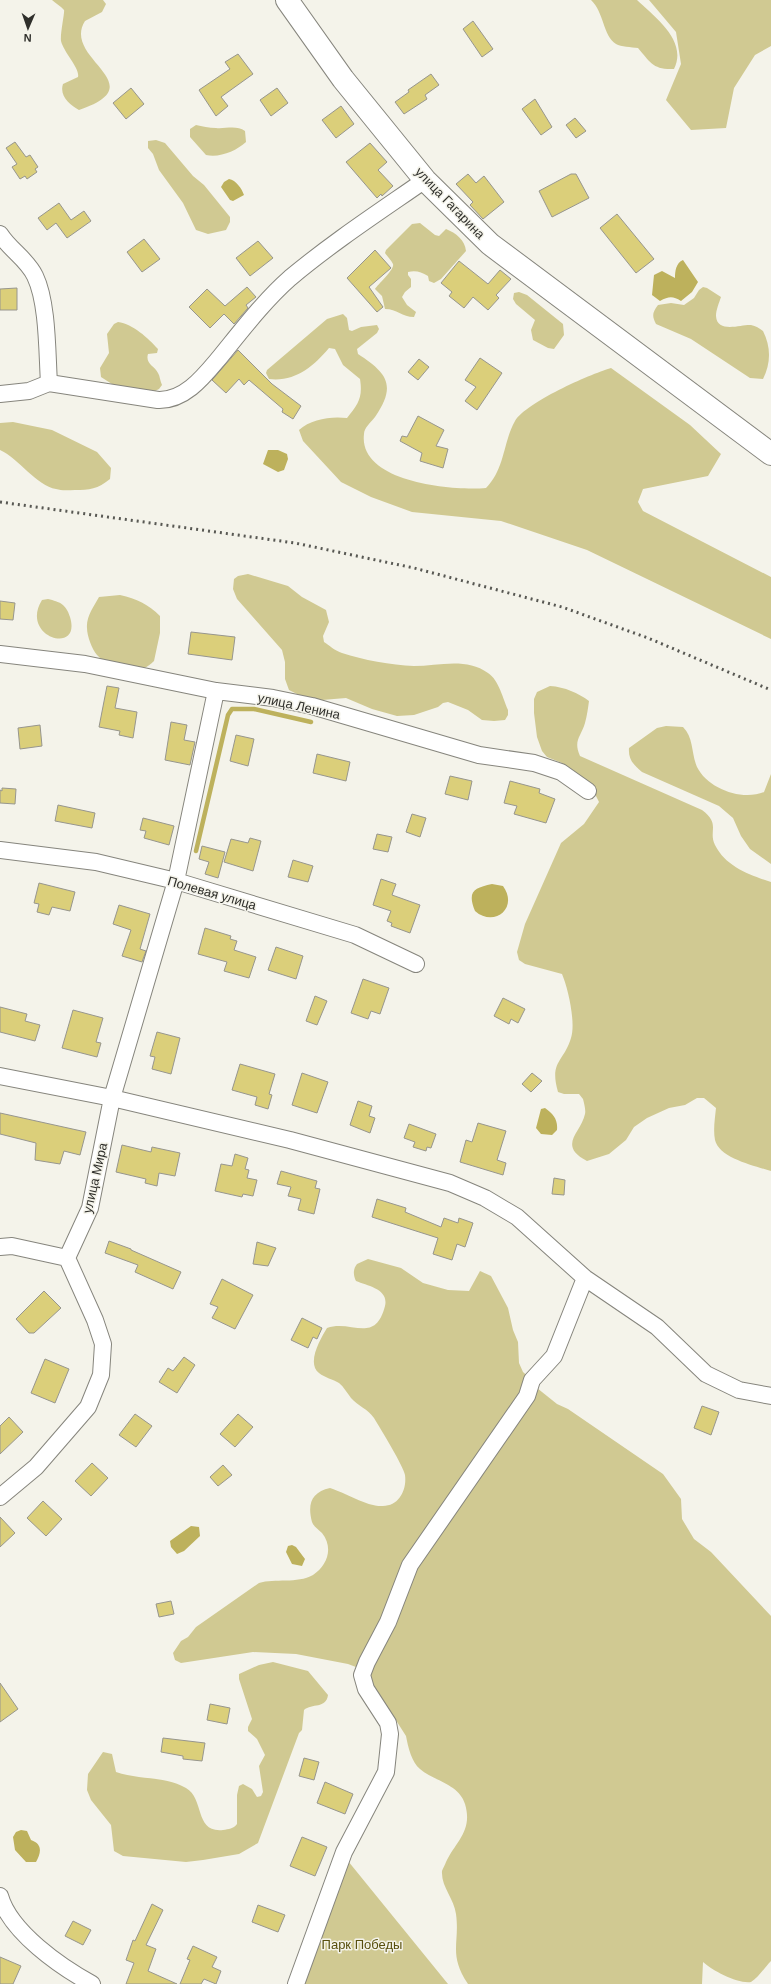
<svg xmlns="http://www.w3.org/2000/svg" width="771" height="1984" viewBox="0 0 771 1984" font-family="Helvetica,sans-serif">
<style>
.green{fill:#d0c992}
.water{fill:#bdb15c}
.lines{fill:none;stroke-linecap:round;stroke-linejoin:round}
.stream{stroke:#bdb15c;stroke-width:4.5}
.building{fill:#dbcf7a;stroke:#97968e}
.minor-casing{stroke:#86857d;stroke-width:18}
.secondary-casing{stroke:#86857d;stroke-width:24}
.minor{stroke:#fff;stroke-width:16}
.secondary{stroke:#fff;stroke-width:22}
.rail{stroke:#585853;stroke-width:3;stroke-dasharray:2 4;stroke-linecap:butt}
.labels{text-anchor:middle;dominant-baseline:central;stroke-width:3;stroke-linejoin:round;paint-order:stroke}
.street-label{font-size:13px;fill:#2f2f2b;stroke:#f4f3ea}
.park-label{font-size:13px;fill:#584f0d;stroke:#f4f3ea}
</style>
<rect width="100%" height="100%" fill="#f4f3ea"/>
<path class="green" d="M52,0H103L106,4L102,12L85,21C61,59 156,84 79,110C70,105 59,96 63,84L78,77C80,68 64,53 61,41C60,34 65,11 64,10C61,6 55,3 52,0Z
M591,0H637C655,17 688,41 674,69C653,70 650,62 638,48C631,47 621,47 616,44C603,36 604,12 591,0Z
M649,0H771V46L755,55L734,88L726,128L691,130L666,100L681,64L676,32Z
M196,125C202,126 209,128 216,128C225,129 237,125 245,131L246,142C236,151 220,158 206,155L190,137V129Z
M156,140L165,143L193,176L204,185L230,217V222L226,230L208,234L196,230L183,203L159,170L153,154L148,148V141Z
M420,223L435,235L439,236L446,229C456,233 465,240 466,251L441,279L434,283L429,281L428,276C421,272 416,270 408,272V275L411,279V287L405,292L402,297L407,305L416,312L414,317C402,317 397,309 385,309L382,296L375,289C378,284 395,269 393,264C391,260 387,256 385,253L386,250L412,224Z
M703,287L707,288L721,297C719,303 716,310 716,316C717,334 742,324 751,325C756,326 759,328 763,331C771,347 771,363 763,379L750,378L691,339L656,324C652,316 652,313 658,305L671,303L684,305L694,298L699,290Z
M519,292L527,295L563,324L564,335L554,349L548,348L533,340L531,330L535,320L516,304L513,299L514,293Z
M343,314L347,318L349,330L352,331L361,327L377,325L379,329L377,333L357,349L358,354C387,373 397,385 375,417C371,422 364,428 364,434C358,483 454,491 486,488C505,469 503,442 515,421C527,402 588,375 611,368L690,425L721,454L708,476L643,489L638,502L643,511L771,577V639L587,550L501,521L412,512L371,497L341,482L303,441L299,430C311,419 331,416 347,418C358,404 363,398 360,379L343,365L335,349L329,348C313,367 295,382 269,379L266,373L267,370L327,319Z
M118,322C133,324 148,338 158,349L157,353L148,354C145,364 155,366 158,373C160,376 160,381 162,385L159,389L155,391L115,386L101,377L100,368L109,353L107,334L114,324Z
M13,422L52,430L97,452L111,468L110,479C98,489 89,490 75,490C69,490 62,491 56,489C37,486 18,458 0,450V423Z
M248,574L288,586L302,597L326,610L329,622L323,636L324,642C329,645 335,651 342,653C363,660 391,665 414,666C438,666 466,657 488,673C499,680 503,699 508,710V715L505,720L494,721L482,720L468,710L448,702L443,703L438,707L414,715L397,716L372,709L346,698L322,700L299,695L289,690L285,679V662L282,650L237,599L233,589L234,579L238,576Z
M120,595C137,599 148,604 160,616V633L154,661C151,664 147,667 144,668C130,670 106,666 97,655C92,649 87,636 87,628C86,617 94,606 99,597Z
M48,599C60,602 66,604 70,617C82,656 19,637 42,600Z
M550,686C565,687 578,693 589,701C588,708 587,716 585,723C581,737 573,740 580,756L702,810C721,824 708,831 715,845C726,867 750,875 771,882V1171C755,1166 719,1158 715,1140C713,1130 715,1118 716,1108L704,1098H697L685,1105L669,1108L647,1118L634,1127L626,1140L609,1154L587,1161C557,1145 581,1133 585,1114C586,1110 584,1103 583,1099L579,1094H564L558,1092C549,1061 564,1062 571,1038C576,1023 568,988 562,974L525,964L519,960L517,952L525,924L561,843L584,824L599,802L589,782L562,763L547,757L542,751L537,737L534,713V699L537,692Z
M666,726L683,727C694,738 691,753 697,767C708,789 742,801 764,792L771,774V864L750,849L741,836L733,818L719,806L642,772C634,765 628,760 629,748L657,728Z
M368,1259L401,1268L423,1283L448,1290L469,1291L480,1271L491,1276L508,1308L513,1330L518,1342L519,1363L523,1372L532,1380L537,1388L557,1404L568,1409L663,1474L681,1499L682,1519L694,1539L711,1552L771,1616V1961C765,1967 758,1978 751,1982C738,1984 713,1971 703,1962L702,1984H468C448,1954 460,1943 456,1914C454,1898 441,1887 442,1871C443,1868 445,1865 446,1862C456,1841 473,1831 465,1804C459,1784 434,1781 420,1769C412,1763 408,1747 406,1736L364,1670L348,1664L296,1654L253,1652L181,1663L175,1660L173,1653L181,1641L188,1637L196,1627L259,1583C275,1578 297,1584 313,1575C327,1566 334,1548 322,1533C318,1529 314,1527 312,1522C307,1503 312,1492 330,1488C346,1493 367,1507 383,1506C399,1506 407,1490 405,1475C404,1467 380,1428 374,1418C368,1409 358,1406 351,1398C347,1393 344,1387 339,1383C333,1379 325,1378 319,1373C306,1363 321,1338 327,1328C351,1319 375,1345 385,1306C389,1289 368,1286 356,1281C353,1275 353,1269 357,1264Z
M273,1662L308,1671L328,1695C326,1709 312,1703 304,1710L302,1730L299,1733L258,1843L239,1854L203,1860L186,1862L123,1856L114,1851L111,1825L91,1800L87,1790L88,1774L103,1752L112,1754L116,1772C139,1780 165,1776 186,1788C205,1799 194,1833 223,1830C229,1829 233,1829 237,1824V1795L239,1786L243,1784L252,1789L257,1797L261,1796L263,1792L259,1766L265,1755L257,1739L248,1731V1727L252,1719L239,1679V1674L259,1665Z
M348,1861L448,1984H304Z"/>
<path class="water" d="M229,179C236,180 242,189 244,195L233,201L230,200L221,187L224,182Z
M683,260L698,282L692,292L681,301C673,296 669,296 660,301L652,295L654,275L662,271L675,278C675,271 676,263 683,260Z
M268,450H278L287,454L288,459L284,470L278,472L263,464Z
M492,884L503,886C519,908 494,928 475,911C467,891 474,888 492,884Z
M545,1108C553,1114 558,1119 557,1130L552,1135L541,1134L536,1128L541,1109Z
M191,1526L199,1527L200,1536L184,1551L177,1554L171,1547L170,1541Z
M292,1545L296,1547L305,1559L302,1566L292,1564L286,1552L288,1546Z
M21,1830L27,1831L31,1840C43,1844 41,1853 36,1862H26L15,1850L13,1837L16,1832Z"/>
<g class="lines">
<path class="stream" d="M196,851L228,715L232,709H254L311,722"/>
</g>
<path class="building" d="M473,21L493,49L482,57L463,29Z
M238,54L253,74L221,97L228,106L216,116L199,90L230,69L225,62Z
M431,74L439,85L425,95L427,99L404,114L395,102L409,92L408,90Z
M131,88L144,104L126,119L113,103Z
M277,88L288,103L271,116L260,100Z
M535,99L552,127L541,135L522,109Z
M341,106L354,124L336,138L322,120Z
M575,118L586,131L576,138L566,125Z
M15,142L26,157L30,155L38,167L35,169L37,172L27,179L25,176L20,179L12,167L17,164L6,148Z
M370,143L387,162L378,170L393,186L382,196L381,194L377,198L346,162Z
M468,174L476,183L484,176L504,202L483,219L470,205L473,202L456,184Z
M571,174H576L589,198L552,217L539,191Z
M59,203L71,220L84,211L91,221L67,238L56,223L47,230L38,218Z
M617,214L654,259L636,273L600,228Z
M144,239L160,259L142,272L127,252Z
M258,241L273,258L250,276L236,258Z
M375,250L391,268L369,287L383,307L377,312L347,278Z
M459,261L488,284L500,270L511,279L496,295L499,298L488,310L473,297L464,308L449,296L452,292L441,283Z
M247,287L256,297L246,305L248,308L234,324L224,314L210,328L189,307L207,289L225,306Z
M17,288V310H0V289Z
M238,350L272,384L301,406L293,419L282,412L283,409L249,380L244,385L239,379L226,393L212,380Z
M480,358L502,373L477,410L465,401L476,387L465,380Z
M419,359L429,367L418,380L408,372Z
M418,416L444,430L436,446L448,449L443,468L420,461L422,453L400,441L402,436L407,437Z
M0,601L15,603L13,620L0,619Z
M191,632L235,637L232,660L188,654Z
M107,686L119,688L115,708L137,712L133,738L119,735L120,731L99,727Z
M171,722L187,725L184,740L195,742L190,765L165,760Z
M40,725L42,746L20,749L18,728Z
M236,735L254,739L248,766L230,761Z
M317,754L350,762L346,781L313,773Z
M450,776L472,781L468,800L445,794Z
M510,781L540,789L539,793L555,799L546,823L514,814L517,806L504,803Z
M2,788L16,789L15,804L0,803V790L2,791Z
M58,805L95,813L92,828L55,821Z
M412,814L426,818L420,837L406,832Z
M143,818L174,826L169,845L144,838L146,831L140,830Z
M377,834L392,837L388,852L373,849Z
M250,838L261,841L253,871L224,862L231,839L248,843Z
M202,846L225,852L218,878L205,874L209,862L199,859Z
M293,860L313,866L308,882L288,877Z
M381,879L396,884L392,895L420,905L410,933L391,926L392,923L387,921L391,911L373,905Z
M39,883L75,892L70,911L52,907L49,915L37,912L39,904L34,903Z
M119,905L150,914L140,949L146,951L142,962L122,956L131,930L113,924Z
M205,928L231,936L230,939L237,941L234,950L256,957L249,978L224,971L227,962L198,954Z
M276,947L303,956L296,979L268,970Z
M363,979L389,988L380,1014L371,1011L368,1019L351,1013Z
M315,996L327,1001L317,1025L306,1021Z
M503,998L525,1009L518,1023L511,1019L509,1024L494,1016Z
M0,1007L27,1014L25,1021L40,1025L35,1041L0,1032Z
M73,1010L103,1018L96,1042L101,1043L97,1057L62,1048Z
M157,1032L180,1038L171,1074L152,1069L155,1057L150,1056Z
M240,1064L275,1074L269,1094L272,1095L268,1109L255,1105L257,1097L232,1090Z
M302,1073L328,1082L317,1113L292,1105Z
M532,1073L542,1081L531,1092L522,1084Z
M358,1101L372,1106L369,1116L375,1118L370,1133L350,1125Z
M0,1113L86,1132L80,1155L64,1151L60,1164L35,1160L36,1143L0,1134Z
M478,1123L506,1131L497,1160L506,1163L503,1175L460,1162L466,1140L472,1142Z
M409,1124L436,1134L431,1148L427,1147L426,1151L413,1147L415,1142L404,1138Z
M122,1145L151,1152L152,1147L180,1153L175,1176L159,1173L157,1186L145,1183L146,1179L116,1172Z
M235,1154L248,1158L245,1169L249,1170L247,1178L257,1180L253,1196L243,1194L242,1197L215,1191L221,1164L232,1166Z
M281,1171L317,1181L315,1188L320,1189L314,1214L298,1210L301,1199L288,1196L291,1187L277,1184Z
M554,1178L565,1180L564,1195L552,1194Z
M377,1199L406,1208L405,1212L441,1227L444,1218L458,1223L459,1218L473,1223L465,1247L457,1244L452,1260L433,1254L438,1238L372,1217Z
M109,1241L131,1249V1250L181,1272L173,1289L135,1272L138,1265L105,1253Z
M257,1242L276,1248L268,1266L253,1264Z
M222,1279L253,1295L235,1329L212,1318L218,1307L210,1304Z
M44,1291L61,1308L34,1333H29L16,1319Z
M302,1318L322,1328L317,1339L313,1337L308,1348L291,1340Z
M184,1357L195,1365L177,1393L159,1382L168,1368L173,1371Z
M45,1359L69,1369L55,1403L31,1393Z
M702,1406L719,1412L711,1435L694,1428Z
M135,1414L152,1426L136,1447L119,1435Z
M238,1414L253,1427L235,1447L220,1434Z
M9,1417L23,1432L0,1454V1426Z
M92,1463L108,1478L91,1496L75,1481Z
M223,1465L232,1475L218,1486L210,1477Z
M43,1501L62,1519L46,1536L27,1518Z
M0,1517L15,1533L0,1547Z
M171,1601L174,1614L159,1617L156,1604Z
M0,1683L18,1709L0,1722Z
M210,1704L230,1708L227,1724L207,1720Z
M163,1738L205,1743L202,1761L183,1759V1756L161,1752Z
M304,1758L319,1762L314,1780L299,1776Z
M325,1782L353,1794L345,1814L317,1803Z
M302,1837L327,1847L315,1876L290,1866Z
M152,1904L163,1910L146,1945L156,1949L148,1971L177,1984H126L134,1963L126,1960L133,1940L135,1941Z
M258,1905L285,1915L278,1932L252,1922Z
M73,1921L91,1930L83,1945L65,1936Z
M193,1946L217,1957L212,1967L221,1971L216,1984L204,1979L201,1984H180L190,1960L187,1959Z
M0,1957L21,1966L13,1984H0Z"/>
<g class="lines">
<g class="minor-casing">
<path id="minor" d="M0,234C10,250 27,259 35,276C48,303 47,353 49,383
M0,394L29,391L49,383L158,400C185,401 204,376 220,357C242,330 264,301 290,278C333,242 379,212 425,180
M0,654L85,664L216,691L273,698L312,706L479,755L534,763L561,772L588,791
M0,850L96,862L176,881L355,935L416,964
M0,1076L112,1098L290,1140L450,1183L485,1198L517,1217L585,1278L657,1327L706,1374L739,1390L771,1396
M0,1247L12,1246L67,1258L90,1208L112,1098L176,881L216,691
M0,1497L36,1467L88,1407L101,1375L103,1344L95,1320L67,1258
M0,1896C10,1932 61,1967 92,1984
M296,1984L344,1852L386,1772L390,1734L388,1723L366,1689L362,1675L367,1662L388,1622L410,1565L527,1396L532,1380L554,1356L585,1278"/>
</g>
<g class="secondary-casing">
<path id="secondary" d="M287,0L343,79L425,180L490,244L771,454"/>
</g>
<use href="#minor" class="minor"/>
<use href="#secondary" class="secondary"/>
<path class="rail" d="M0,502L295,543L414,568L562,607L648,638L771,690"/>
</g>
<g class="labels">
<g class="street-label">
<text transform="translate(450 203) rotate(46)">улица Гагарина</text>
<text transform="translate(299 706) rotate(12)">улица Ленина</text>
<text transform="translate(212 893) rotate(16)">Полевая улица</text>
<text transform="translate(95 1178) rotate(-77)">улица Мира</text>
</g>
<g class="park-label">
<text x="362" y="1944">Парк Победы</text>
</g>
</g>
<g transform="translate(28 28) rotate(182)" stroke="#f4f3ea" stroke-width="3" paint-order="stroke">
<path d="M0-3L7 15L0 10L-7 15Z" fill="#2f2f2b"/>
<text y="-6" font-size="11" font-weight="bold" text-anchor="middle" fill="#2f2f2b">N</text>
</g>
</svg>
